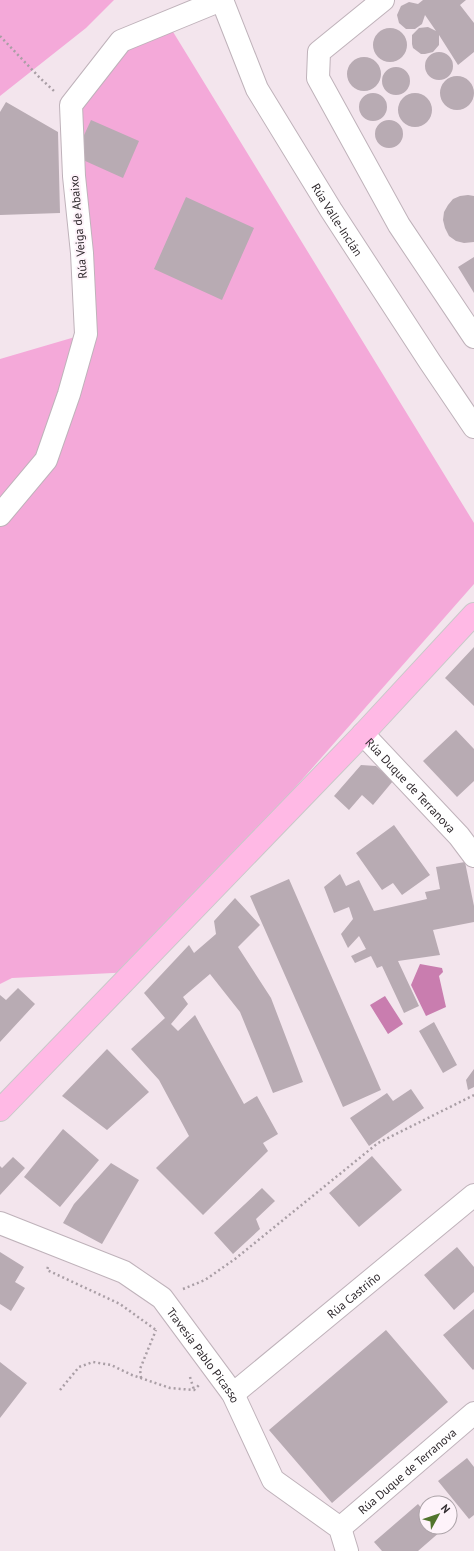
<svg xmlns="http://www.w3.org/2000/svg" width="474" height="1551" viewBox="0 0 474 1551" font-family="'PT Sans',sans-serif">
<style>
.green{fill:#f4a9d9}
.water{fill:#c97daf}
.building{fill:#b8abb3}
.lines{fill:none;stroke-linecap:round;stroke-linejoin:round}
.minor-casing{stroke:#bfb2ba;stroke-width:24}
.highway-casing{stroke:#c9c8c9;stroke-width:24}
.path{stroke:#a99ea5;stroke-width:2.5;stroke-dasharray:2 3;stroke-linecap:butt}
.minor{stroke:#fff;stroke-width:22}
.highway{stroke:#ffb9e5;stroke-width:22}
.labels{text-anchor:middle;dominant-baseline:central;stroke-width:4;stroke-linejoin:round;paint-order:stroke}
.street-label{font-size:12px;fill:#302a2e;stroke:#fef3fa}
</style>
<rect width="100%" height="100%" fill="#f3e5ed"/>
<path class="green" d="M0,0H114L86,28L0,96Z
M167,22L474,523V584L133,972L12,978L0,984V359L75,337L71,105L121,41Z"/>
<path class="water" d="M420,964L442,968L443,972L439,976L446,1007L426,1016L411,985Z
M385,996L403,1024L388,1034L370,1005Z"/>
<path class="building" d="M423,0H466L460,5L474,23V52L458,65L439,35V45L433,52L425,54H421L413,48L412,44V35L419,28L428,27L436,31L425,15L422,24L415,29H406L399,23L397,15L401,6L409,2L418,4Z
M373 45a17 17 0 1 1 34 0a17 17 0 1 1-34 0Z
M425 66a14 14 0 1 1 28 0a14 14 0 1 1-28 0Z
M347 74a17 17 0 1 1 34 0a17 17 0 1 1-34 0Z
M382 81a14 14 0 1 1 28 0a14 14 0 1 1-28 0Z
M440 93a17 17 0 1 1 34 0a17 17 0 1 1-34 0Z
M359 107a14 14 0 1 1 28 0a14 14 0 1 1-28 0Z
M398 110a17 17 0 1 1 34 0a17 17 0 1 1-34 0Z
M6,102L58,132L60,213L0,215V112Z
M91,120L139,141L123,178L83,160L80,144Z
M375 134a14 14 0 1 1 28 0a14 14 0 1 1-28 0Z
M468,195L474,196V242L464,243L456,241L449,236L445,228L443,220L444,212L448,205L453,199L460,196Z
M186,197L254,228L222,300L154,269Z
M474,257V293L458,267Z
M474,647V706L445,678Z
M456,730L474,749V781L457,797L423,761Z
M361,765L376,766L393,781L373,805L362,795L349,810L334,796Z
M394,825L430,875L402,895L393,883L382,890L356,853Z
M465,862L474,906V922L433,930L440,955L398,961L419,1006L404,1013L382,966L377,968L371,956L355,963L351,956L366,949L359,936L348,948L341,934L353,919L349,907L334,913L324,887L340,874L346,886L359,880L374,911L427,899L425,892L440,889L436,867Z
M289,879L381,1090L343,1107L250,896Z
M235,898L260,925L238,947L271,998L303,1082L273,1093L240,1012L210,974L183,997L188,1004L171,1024L178,1031L195,1015L244,1104L257,1096L278,1134L263,1143L268,1151L203,1215L156,1168L189,1136L159,1080L131,1049L165,1018L144,993L189,945L194,953L216,934L214,921Z
M18,988L35,1004L0,1042V995L6,1000Z
M434,1022L457,1065L443,1073L419,1031Z
M107,1049L149,1092L107,1130L62,1096Z
M474,1069V1087L468,1090L466,1080Z
M411,1089L424,1108L369,1146L350,1118L387,1093L393,1101Z
M63,1129L99,1160L60,1207L24,1177Z
M372,1156L402,1190L359,1227L329,1193Z
M13,1157L25,1168L0,1195V1166L2,1168Z
M111,1163L139,1180L102,1244L63,1223L74,1204Z
M262,1188L275,1201L256,1219L260,1229L233,1254L214,1233Z
M457,1247L474,1267V1292L454,1310L424,1275Z
M0,1252L24,1267L15,1282L25,1288L11,1311L0,1304Z
M474,1309V1369L473,1370L443,1335Z
M386,1330L448,1402L332,1503L269,1430Z
M0,1362L27,1383L0,1418Z
M467,1458L474,1467V1515L469,1519L438,1481Z
M418,1504L426,1514V1527H437L441,1531L418,1551H382L374,1542Z"/>
<g class="lines">
<g class="minor-casing">
<g id="minor">
<path id="s1" d="M222,0L257,89L331,210L430,362L474,427"/>
<path d="M383,0L319,52L318,78L399,225L474,337"/>
<path d="M0,515L46,460L69,394L86,334L82,253L74,176L71,105L121,41L221,0"/>
<path id="s2" d="M363,734L459,836L474,856"/>
<path id="s3" d="M0,1223L124,1272L162,1298L233,1394L273,1480L340,1528L347,1551"/>
<path id="s4" d="M233,1394L474,1195"/>
<path id="s5" d="M340,1528L474,1413"/>
</g>
</g>
<g class="highway-casing">
<path id="highway" d="M0,1110L363,734L474,614"/>
</g>
<path class="path" d="M0,36L40,78L54,91
M48,1267L47,1270L120,1304L156,1330
M183,1289L205,1280L235,1259L378,1143L474,1095
M190,1377L194,1390
M141,1378L140,1369L156,1330
M60,1390L79,1367L93,1362L111,1365L132,1375L170,1388L194,1390L199,1385"/>
<use href="#minor" class="minor"/>
<use href="#highway" class="highway"/>
</g>
<g class="labels">
<g class="street-label">
<text stroke="none"><textPath href="#s1" startOffset="249">Rúa Valle-Inclán</textPath></text>
<text transform="translate(78 227) rotate(-95)">Rúa Veiga de Abaixo</text>
<text stroke="none"><textPath href="#s2" startOffset="70">Rúa Duque de Terranova</textPath></text>
<text stroke="none"><textPath href="#s4" startOffset="156">Rúa Castriño</textPath></text>
<text stroke="none"><textPath href="#s3" startOffset="250">Travesía Pablo Picasso</textPath></text>
<text stroke="none"><textPath href="#s5" startOffset="88">Rúa Duque de Terranova</textPath></text>
</g>
</g>
<g transform="translate(438 1515) rotate(50)"><circle r="19" fill="#fef3fa" stroke="#aca3a8"/>
<path d="M0-3L7 15L0 10L-7 15Z" fill="#51742c"/>
<text y="-6" font-size="11" font-weight="bold" text-anchor="middle" fill="#302a2e">N</text>
</g>
</svg>
